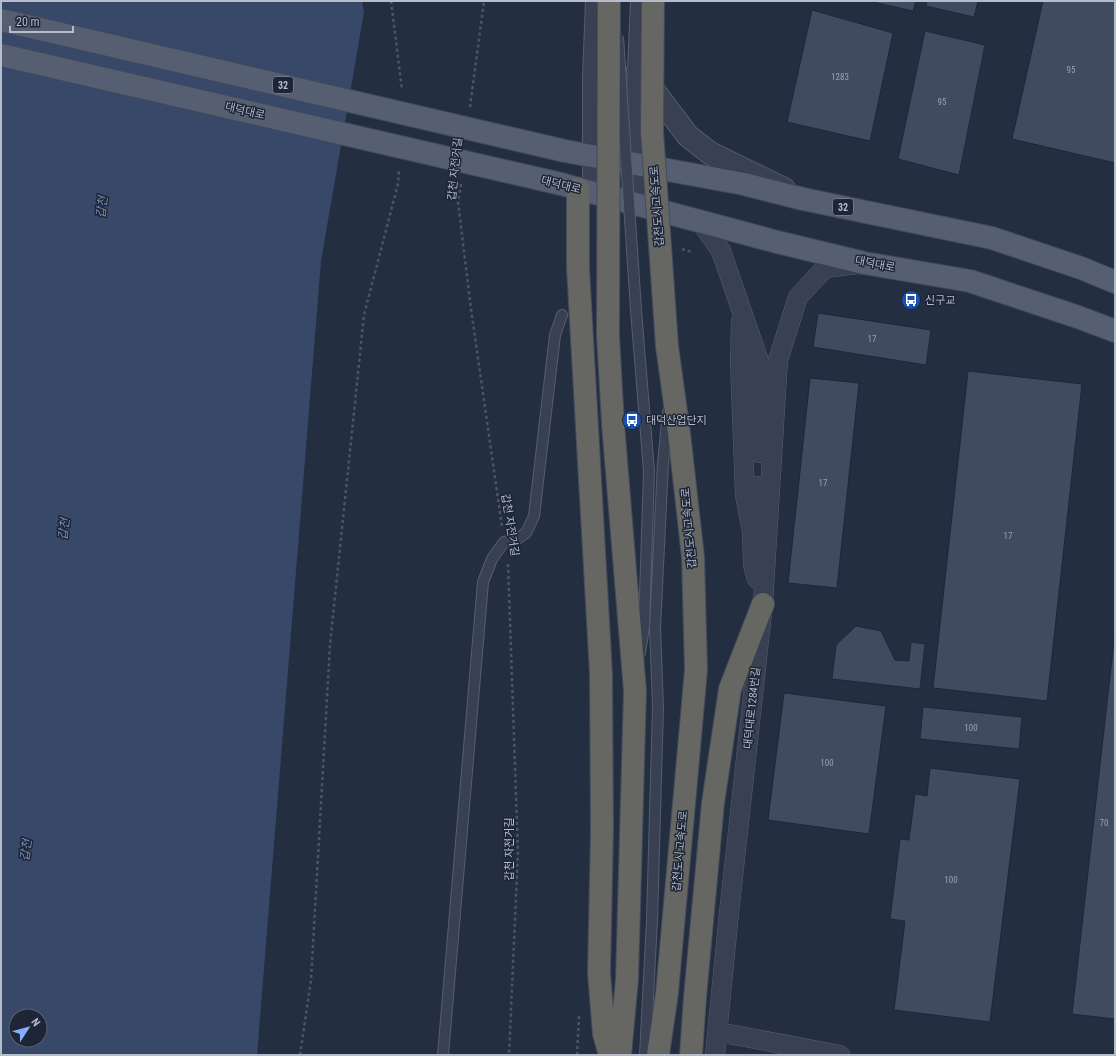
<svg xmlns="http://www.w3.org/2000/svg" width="1116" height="1056" viewBox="0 0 1116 1056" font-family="'Roboto Condensed','Noto Sans KR',sans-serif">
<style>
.water{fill:#374869;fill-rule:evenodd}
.building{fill:#404b61;stroke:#1f2738}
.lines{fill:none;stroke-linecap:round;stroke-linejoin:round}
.service-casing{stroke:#565e6e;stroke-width:12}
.minor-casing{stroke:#565e6e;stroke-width:20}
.tertiary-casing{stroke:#565e6e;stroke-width:24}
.primary-casing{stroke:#42495a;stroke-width:24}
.trunk-casing{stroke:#434b5b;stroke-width:24}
.path{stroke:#445a5f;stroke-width:2.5;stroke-dasharray:3 3;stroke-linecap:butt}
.service{stroke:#384051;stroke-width:10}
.minor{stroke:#384051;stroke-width:19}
.tertiary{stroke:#384051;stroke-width:22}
.primary{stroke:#565f71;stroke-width:22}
.trunk{stroke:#666663;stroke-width:22}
.service-bridge-casing{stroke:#565e6e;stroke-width:12;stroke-linecap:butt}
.primary-bridge-casing{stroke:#42495a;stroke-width:24;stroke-linecap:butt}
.trunk-bridge-casing{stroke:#434b5b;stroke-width:24;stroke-linecap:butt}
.service-bridge{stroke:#384051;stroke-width:10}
.primary-bridge{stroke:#565f71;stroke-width:22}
.trunk-bridge{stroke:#666663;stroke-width:22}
.labels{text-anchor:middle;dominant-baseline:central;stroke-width:3;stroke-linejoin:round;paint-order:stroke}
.number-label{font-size:9px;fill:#98a0b0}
.shield{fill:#1d2536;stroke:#878f9e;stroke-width:1}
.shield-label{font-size:10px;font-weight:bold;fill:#b5bccb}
.street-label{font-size:11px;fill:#b5bccb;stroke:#1d2536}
.poi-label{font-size:11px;fill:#b5bccb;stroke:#1d2536;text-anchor:start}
.water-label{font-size:12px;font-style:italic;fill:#7b8fb4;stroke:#1d2536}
</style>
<rect width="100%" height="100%" fill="#242e41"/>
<path class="water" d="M1,1H362L364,12L321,261L257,1055H1ZM16,1016H40V1040H16Z"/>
<path class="building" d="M869,1H916L913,11Z
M927,1H978L974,17L926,6Z
M1043,1H1115V163L1012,139Z
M812,10L893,33L870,141L787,122Z
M925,31L985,45L959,175L898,159Z
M818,313L931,330L926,365L813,347Z
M968,371L1082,384L1047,701L933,688Z
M810,378L859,383L837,588L788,583Z
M856,626L881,631L895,660L909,661L911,642L925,644L920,689L832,679L836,645Z
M1115,632V1019L1072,1014Z
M784,693L886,706L869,834L768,820Z
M923,707L1022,717L1019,749L920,739Z
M930,768L1020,779L990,1022L894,1010L905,921L890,919L900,839L909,840L915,794L927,796Z"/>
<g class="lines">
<g class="service-casing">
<path id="service" d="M636,310L649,471L644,627L640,653
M443,1055L483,582L492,559L504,542L517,539L526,533L534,516L555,335L562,315
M645,1055L652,920L658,707L655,628L663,463L668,412"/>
</g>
<g class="minor-casing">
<path id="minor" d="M700,221L721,251L759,361L761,421L759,453
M741,321L740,362L745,495L752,531L753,565L757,579
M752,531L758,486
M718,1032L840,1055
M715,1055L729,913L763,604L778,360L798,297L825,268L858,264"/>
</g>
<g class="tertiary-casing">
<path id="tertiary" d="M638,70L688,136L710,153L784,189
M594,193V78L597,1
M633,204L642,1"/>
</g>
<g class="primary-casing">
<path id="primary" d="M565,151L744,184L803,199L992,238L1081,268L1115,282
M561,184L777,242L864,263L970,281L1078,317L1115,331"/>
</g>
<g class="trunk-casing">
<path id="trunk" d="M578,189V268L601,674L602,830L599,973L604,1034L610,1055
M608,336L613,424L635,691L627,979L620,1055
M658,1055L667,993L696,670L693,557L679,433L667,346
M691,1055L695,997L713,803L730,689L763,604"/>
</g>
<path class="path" d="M391,1L402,90
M470,107L484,1
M461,184L458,202L471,309L502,527
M682,249L692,252
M508,564L518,852L509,1055
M300,1055L311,980L330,645L364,315L398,184L399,169
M577,1055L579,1016"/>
<use href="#service" class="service"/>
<use href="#minor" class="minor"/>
<use href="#tertiary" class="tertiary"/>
<use href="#primary" class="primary"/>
<use href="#trunk" class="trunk"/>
<g class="service-bridge-casing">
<path id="service-bridge" d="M618,37L636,310"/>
</g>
<g class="primary-bridge-casing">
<path id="primary-bridge" d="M1,20L565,151
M1,55L561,184"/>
</g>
<g class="trunk-bridge-casing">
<path id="trunk-bridge" d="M653,1L652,131L667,346
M608,336L609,1"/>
</g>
<use href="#service-bridge" class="service-bridge"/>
<use href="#primary-bridge" class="primary-bridge"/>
<use href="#trunk-bridge" class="trunk-bridge"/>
</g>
<defs>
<g id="bus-disc" transform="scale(1)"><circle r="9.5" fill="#1a4fb4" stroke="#1d2536"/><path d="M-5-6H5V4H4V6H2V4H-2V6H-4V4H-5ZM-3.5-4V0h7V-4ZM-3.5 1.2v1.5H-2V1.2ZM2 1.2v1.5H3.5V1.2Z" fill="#fff"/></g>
</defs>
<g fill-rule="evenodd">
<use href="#bus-disc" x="911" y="300"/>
<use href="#bus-disc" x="632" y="420"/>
</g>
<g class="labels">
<g class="number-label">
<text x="1071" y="70">95</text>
<text x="840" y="77">1283</text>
<text x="942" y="102">95</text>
<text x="872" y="339">17</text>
<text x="823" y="483">17</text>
<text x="1008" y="536">17</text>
<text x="971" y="728">100</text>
<text x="827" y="763">100</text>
<text x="1104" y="823">70</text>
<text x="951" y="880">100</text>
</g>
<g class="shield">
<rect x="273" y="77" width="20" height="16" rx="3"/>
<rect x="833" y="199" width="20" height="16" rx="3"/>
</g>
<g class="shield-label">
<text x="283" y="85">32</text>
<text x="843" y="207">32</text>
</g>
<g class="street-label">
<text transform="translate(245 111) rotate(13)">대덕대로</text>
<text transform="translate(455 169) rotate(-84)">갑천 자전거길</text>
<text transform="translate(561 185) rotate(14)">대덕대로</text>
<text transform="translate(657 206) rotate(-94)">갑천도시고속도로</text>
<text transform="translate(875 264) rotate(11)">대덕대로</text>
<text transform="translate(510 525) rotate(81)">갑천 자전거길</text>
<text transform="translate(689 528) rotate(-95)">갑천도시고속도로</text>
<text transform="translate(752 708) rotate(-84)">대덕대로1284번길</text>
<text transform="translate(509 849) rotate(-90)">갑천 자전거길</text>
<text transform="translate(680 851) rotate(-85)">갑천도시고속도로</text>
</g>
<g class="poi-label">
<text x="925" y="300">신구교</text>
<text x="646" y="420">대덕산업단지</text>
</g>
<g class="water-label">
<text transform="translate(102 207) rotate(-83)">갑천</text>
<text transform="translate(64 529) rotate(-83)">갑천</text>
<text transform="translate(26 850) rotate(-83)">갑천</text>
</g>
</g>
<rect width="1116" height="1056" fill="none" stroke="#b5bccb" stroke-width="4"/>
<g transform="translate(28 1028) rotate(54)"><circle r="19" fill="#1d2536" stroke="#5a6172"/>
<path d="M0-3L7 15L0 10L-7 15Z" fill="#88acfd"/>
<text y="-6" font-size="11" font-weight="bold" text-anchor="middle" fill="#b5bccb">N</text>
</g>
<path d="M10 26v6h63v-6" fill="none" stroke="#b5bccb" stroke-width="2"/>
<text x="16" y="26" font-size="12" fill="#b5bccb" stroke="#1d2536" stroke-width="3" paint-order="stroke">20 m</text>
</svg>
